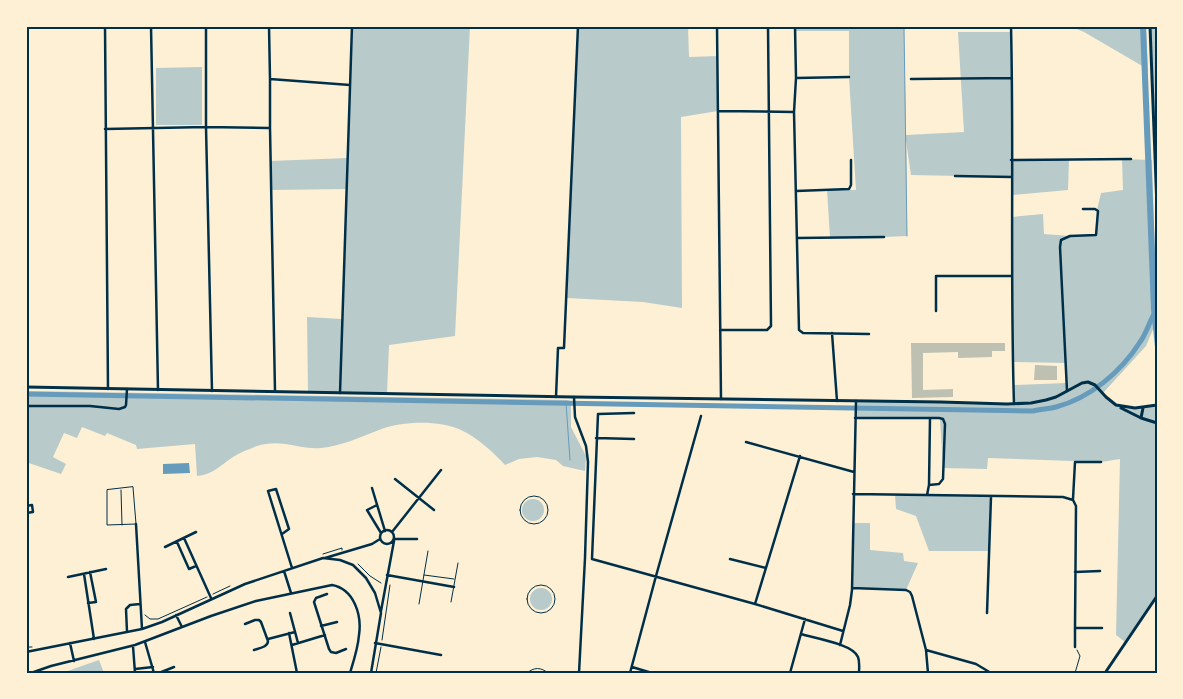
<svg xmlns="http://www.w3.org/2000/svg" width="1183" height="699" viewBox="0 0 1183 699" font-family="'PT Serif',serif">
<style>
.green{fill:#b9caca}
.water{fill:#669bbc}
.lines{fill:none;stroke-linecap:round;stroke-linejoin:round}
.stream{stroke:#669bbc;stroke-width:1}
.canal{stroke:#669bbc;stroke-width:5}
.building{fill:#bec0b2}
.path{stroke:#003049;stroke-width:1}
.service{stroke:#003049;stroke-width:1}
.minor{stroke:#003049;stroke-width:2.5}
.tertiary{stroke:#003049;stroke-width:3}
.neatline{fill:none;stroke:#003049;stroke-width:2}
</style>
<rect width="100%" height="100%" fill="#fdf0d5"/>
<path class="green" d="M352,26H470L455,336L389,345L387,394L308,393L307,317L342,319L346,189L271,190L270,161L348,158Z
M578,26H688L689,57L718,56V111L681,117L682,308L643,302L567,298Z
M795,26H904L906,135L964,132L958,32H1011V160L1069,159L1068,190L1012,195L1011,177L911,175L906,141L907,236L884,237H830L827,190H856L849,77V31H795Z
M1069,26H1146L1148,72L1144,67L1084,32Z
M1150,26H1157V203Z
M202,67V125H156V68Z
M1122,159L1152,160L1157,320L1146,346L1103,393L1116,405L1129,408L1157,405V596L1125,642L1116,635L1120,459L1101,462L988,458L987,469L943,468L940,419L855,418L856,401L1014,404V385L1066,383L1065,363L1013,362L1012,217L1043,214L1044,234L1070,236L1096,234L1097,210L1101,193L1123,190Z
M26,391L568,400L571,402V427L586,456L585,471L563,466L556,460L537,457L519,459L505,465C493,452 478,438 461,430C439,420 402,421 379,430C360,437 342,446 321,448C300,450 281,438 257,446C249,449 241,452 233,457C221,465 212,475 197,476L195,444L137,449L136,445L107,433L105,436L82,427L77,438L64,433L53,457L66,464L61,474L26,462Z
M895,495L991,497L989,551H929L916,516L896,509Z
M522 510a11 11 0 1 1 22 0a11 11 0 1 1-22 0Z
M853,523H870V550L903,553L904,561L918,563L906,590L852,588Z
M530 599a11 11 0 1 1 22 0a11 11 0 1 1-22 0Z
M99,660L104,673H62Z"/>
<path class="water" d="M1140,26H1146L1157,301V366L1151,309Z
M189,463L190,473L163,474V464Z"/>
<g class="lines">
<path class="stream" d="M904,26L907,236
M566,403L570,460"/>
<path class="canal" d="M26,394L1033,411C1040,409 1048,409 1056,407C1090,398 1121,372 1140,342C1146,334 1149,323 1154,314"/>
</g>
<path class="building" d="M911,343H1005V351H992V357L958,358V352L923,353V390L953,389V397L912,398Z
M1035,365L1057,366V380H1034Z"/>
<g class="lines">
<path class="path" d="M323,554L342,548V550
M358,564L370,576L381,583
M213,594L230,586
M145,615L150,619H158L207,597
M382,640L390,585
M26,647H32
M376,673L381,647
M1075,673L1080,656L1077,650"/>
<path class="service" d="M133,487L136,524L107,525V490Z
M121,490L122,525
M520 510a14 14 0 1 1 28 0a14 14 0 1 1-28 0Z
M424,575L454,579
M527 599a14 14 0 1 1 28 0a14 14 0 1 1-28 0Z
M451,602L458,563
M419,604L428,551
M527,673C534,667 541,667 548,673"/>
<path class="minor" d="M105,26L108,389
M151,26L158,390
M206,26V127L212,391
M269,26L270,79V128L275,391
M717,26L721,399
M795,26L796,78L794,112L799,330L803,333L869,334
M1011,26C1014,152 1010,278 1014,404
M796,78L849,77
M270,79L350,85
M911,79L1012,78
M718,111L794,112
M105,129L206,127L269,128
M1011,160L1131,159
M955,176L1012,177
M796,191L849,189L851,185V160
M797,238L884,237
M936,311V276H1012
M720,330H767L771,326L768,26
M832,333L837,401
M1067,391L1060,247L1061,240L1070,236L1096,235L1098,211L1095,209H1083
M340,393L352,26
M556,397L558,348H564L578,26
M574,397L575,417L586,446L588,462L585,558L579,673
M26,406H90L119,409L125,407L126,405L127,389
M634,413L598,414L592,559L755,604L843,631
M855,418H930
M596,438L634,439
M746,442L854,472
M395,479L434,510
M372,488L385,531
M853,494L1063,497L1073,500L1076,506L1075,628V647
M927,495L929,485L930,418H939L943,419L945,424L943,479L939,484L929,485
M1073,499L1075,462H1101
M377,505L367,510L381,533
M26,506L32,505L33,512L26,513
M136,524L142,629
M380 537a7 7 0 1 1 14 0a7 7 0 1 1-14 0Z
M392,532L441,470
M282,534L289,529L276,489L268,491L292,568
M184,538L211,598
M394,539H417
M177,542L189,569L196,566
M165,547L196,532
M325,558L372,544L380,539
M730,559L766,568
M284,571L291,593
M1075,572L1100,571
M84,574L94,639
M387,575L454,587
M68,577L106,569
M852,588L906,590L910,592L912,596L926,650L928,673
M327,594L316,598L314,602L329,649L331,652L336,653L346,649
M88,603L96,602L90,572
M755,604L800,456
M381,611L394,541
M290,613L298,643
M987,613L991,497
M176,615L182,627
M245,624L255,620H259L261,622L268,641C268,647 260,648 254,650
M321,626L337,622
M1075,628H1102
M127,632L126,609L130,605L140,604
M289,633L297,673
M801,634C814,638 853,644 858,657C860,662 859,668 859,673
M268,639L295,632
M145,642L154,673
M70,643L74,661
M375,643L441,655
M292,645L325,635
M840,645L850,605L852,590L856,401
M133,646L135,673
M926,650L976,664L991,673
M26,652L142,629L162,622L245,584L323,558L340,560L353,565L366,578L375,593L381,613L371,673
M632,667L652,673
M135,669L153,667
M31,673L51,666L135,645L211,616L256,601L332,585C354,589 362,615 359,635C358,648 354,660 350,673
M159,673L174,667
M630,673L656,576L701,416
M790,673L805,619"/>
<path class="tertiary" d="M1150,26L1157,208
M26,387L574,397L941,402L1007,404L1031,403L1046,400L1056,397L1082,383L1088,382L1095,385L1106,397L1116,405L1135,408L1157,405
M1121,408L1141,418L1157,423
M1141,418L1143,408
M1105,673L1157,596"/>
</g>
<rect width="1183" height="699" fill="none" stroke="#fdf0d5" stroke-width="55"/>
<rect x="28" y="28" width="1128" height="644" class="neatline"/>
</svg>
